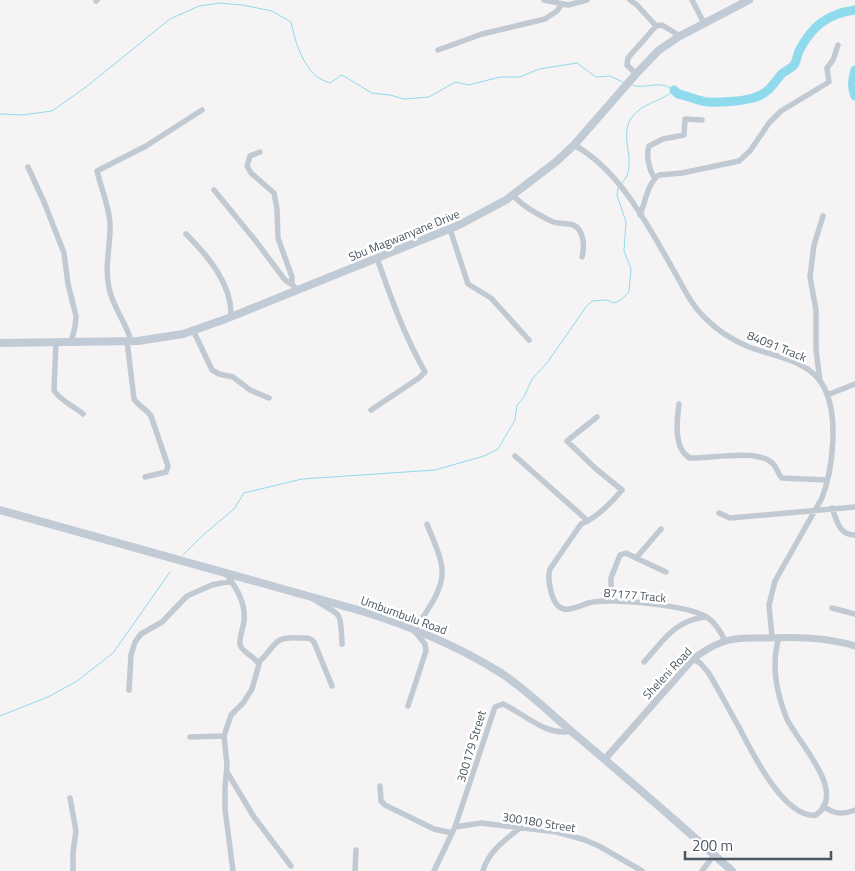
<svg xmlns="http://www.w3.org/2000/svg" width="855" height="871" viewBox="0 0 855 871" font-family="'Titillium Web',sans-serif">
<style>
.lines{fill:none;stroke-linecap:round;stroke-linejoin:round}
.stream{stroke:#90daee;stroke-width:1}
.river{stroke:#90daee;stroke-width:9}
.minor{stroke:#c1cad2;stroke-width:5.5}
.tertiary{stroke:#c1cad2;stroke-width:7}
.secondary{stroke:#c1cbd6;stroke-width:8}
.labels{text-anchor:middle;dominant-baseline:central;stroke-width:5;stroke-linejoin:round;paint-order:stroke}
.street-label{font-size:12px;fill:#4a5661;stroke:#fff}
</style>
<rect width="100%" height="100%" fill="#f5f3f3"/>
<g class="lines">
<path class="stream" d="M0,114L22,115L52,111L86,87L170,19L199,6L220,3L242,5L272,11L291,22C295,41 301,62 316,76C319,79 325,81 330,83L342,75L372,93L390,95L404,99L429,97L455,82L469,85L500,77H520L539,69L577,63L596,77L610,76L625,83
M622,183C640,163 617,138 632,117C642,103 663,101 674,90C657,79 648,90 632,85
M183,555L202,536L234,509L244,493L302,479L435,470L484,456L498,449L515,420L517,405L524,397L532,379L547,363L586,307L592,301L607,300L614,303L621,300L629,292L631,269L624,251L626,222L617,195L618,188
M0,716L48,697L77,681L113,653L170,572"/>
<path class="river" d="M855,70C852,79 851,87 855,96
M674,90L678,94C689,96 698,101 708,102C719,103 742,101 753,98C766,95 772,86 779,77C783,71 790,70 794,65C797,61 797,55 799,51C812,26 827,14 855,10"/>
<path class="minor" d="M544,0L568,5L587,0
M630,0L637,5L656,26L662,25L680,36
M692,0L704,23
M96,1L97,0
M438,50L482,34L545,19L557,11L562,4
M636,74L627,65L628,58L656,26
M574,145C620,170 649,227 674,271C684,288 691,305 705,318C718,331 732,340 749,347C775,357 810,360 824,387C839,416 833,469 822,498L775,581L769,605L772,637
M260,152L250,156L247,166L251,173L274,193L277,209L278,238L292,277V284
M28,167L44,202L64,253L68,284L76,316L75,327L71,342
M655,178C649,171 646,155 649,146L663,139L684,135L685,119L702,120
M214,190L255,240L285,280L294,286
M513,195C523,207 539,215 553,222C559,224 563,223 569,224C584,226 585,245 582,257
M640,215C645,203 648,182 659,175L682,173L739,161L750,151L769,123L781,111L829,82L827,68L833,60L838,45
M450,229L468,284L491,298L529,340
M186,234C208,256 232,284 231,316
M193,330L212,370L219,374L233,377L250,390L269,398
M127,341L134,399C139,407 147,409 151,416L168,466L166,472L145,477
M131,341C126,322 113,308 109,288C104,266 111,245 110,223C109,206 101,188 97,171L146,146L202,110
M56,342L54,390C58,399 75,407 83,414
M820,381L816,350V310L810,277L814,245L823,216
M827,395L855,384
M679,404C677,420 673,449 690,458C710,459 754,449 771,462C777,466 777,473 782,478L827,480
M371,410L419,378L425,372C404,335 391,298 377,258
M597,417L567,441L595,468L622,490C611,503 597,518 581,524L550,569C547,578 551,607 564,609C572,611 585,603 593,602C617,599 687,605 707,617C715,623 721,632 725,641
M515,456L588,521
M832,508C837,521 839,535 855,535
M719,513L730,518L855,507
M636,558L666,572
M226,573C236,588 246,602 244,621C243,629 239,637 240,645C244,654 254,656 259,664L252,689L243,703L231,715L224,736L227,765L225,787V809L233,871
M315,600C343,618 340,609 342,644
M611,601V578L620,555L626,553L636,558L661,529
M832,608L855,614
M415,629C426,612 444,590 442,569C441,554 432,538 427,524
M693,659L700,663L708,672C719,690 729,710 740,729C752,752 784,819 816,815C849,792 796,741 786,717C776,690 771,665 779,637
M259,662C277,646 271,636 300,638C306,638 310,637 314,642L332,686
M644,662C664,640 674,621 705,617
M129,690L131,655L135,642L141,634L162,622L187,596L212,585L231,581
M408,706L426,651L425,644L412,628
M190,737L224,736
M227,772L254,817L291,866
M380,786L381,801L385,805L434,829L452,833
M70,798L76,831L73,852V871
M823,806C834,814 842,815 855,810
M455,827L481,823L557,832L585,840L599,846L642,871
M355,871L356,850
M434,871L455,827L495,707L503,704C525,714 546,737 572,731
M483,871C488,852 505,840 520,828
M702,871L714,855"/>
<path class="tertiary" d="M605,759L693,659C701,653 710,647 720,643C734,637 750,638 766,638C797,637 825,637 855,646"/>
<path class="secondary" d="M0,343L138,341L183,334L223,320L459,225L506,200L557,161L574,145L636,74L659,50L680,36L749,0
M0,510L358,610C408,625 456,645 501,673C528,691 552,715 577,736C629,780 681,825 732,871"/>
</g>
<g class="labels">
<g class="street-label">
<text transform="translate(404 235) rotate(-22)">Sbu Magwanyane Drive</text>
<text transform="translate(777 346) rotate(22)">84091 Track</text>
<text transform="translate(635 595) rotate(5)">87177 Track</text>
<text transform="translate(404 615) rotate(20)">Umbumbulu Road</text>
<text transform="translate(667 673) rotate(-47)">Sheleni Road</text>
<text transform="translate(471 746) rotate(-73)">300179 Street</text>
<text transform="translate(539 822) rotate(9)">300180 Street</text>
</g>
</g>
<path d="M685 851v8h146v-8" fill="none" stroke="#4a5661" stroke-width="2.5"/>
<text x="692" y="851" font-size="15" fill="#4a5661" stroke="#ffffff" stroke-width="4" paint-order="stroke">200 m</text>
</svg>
